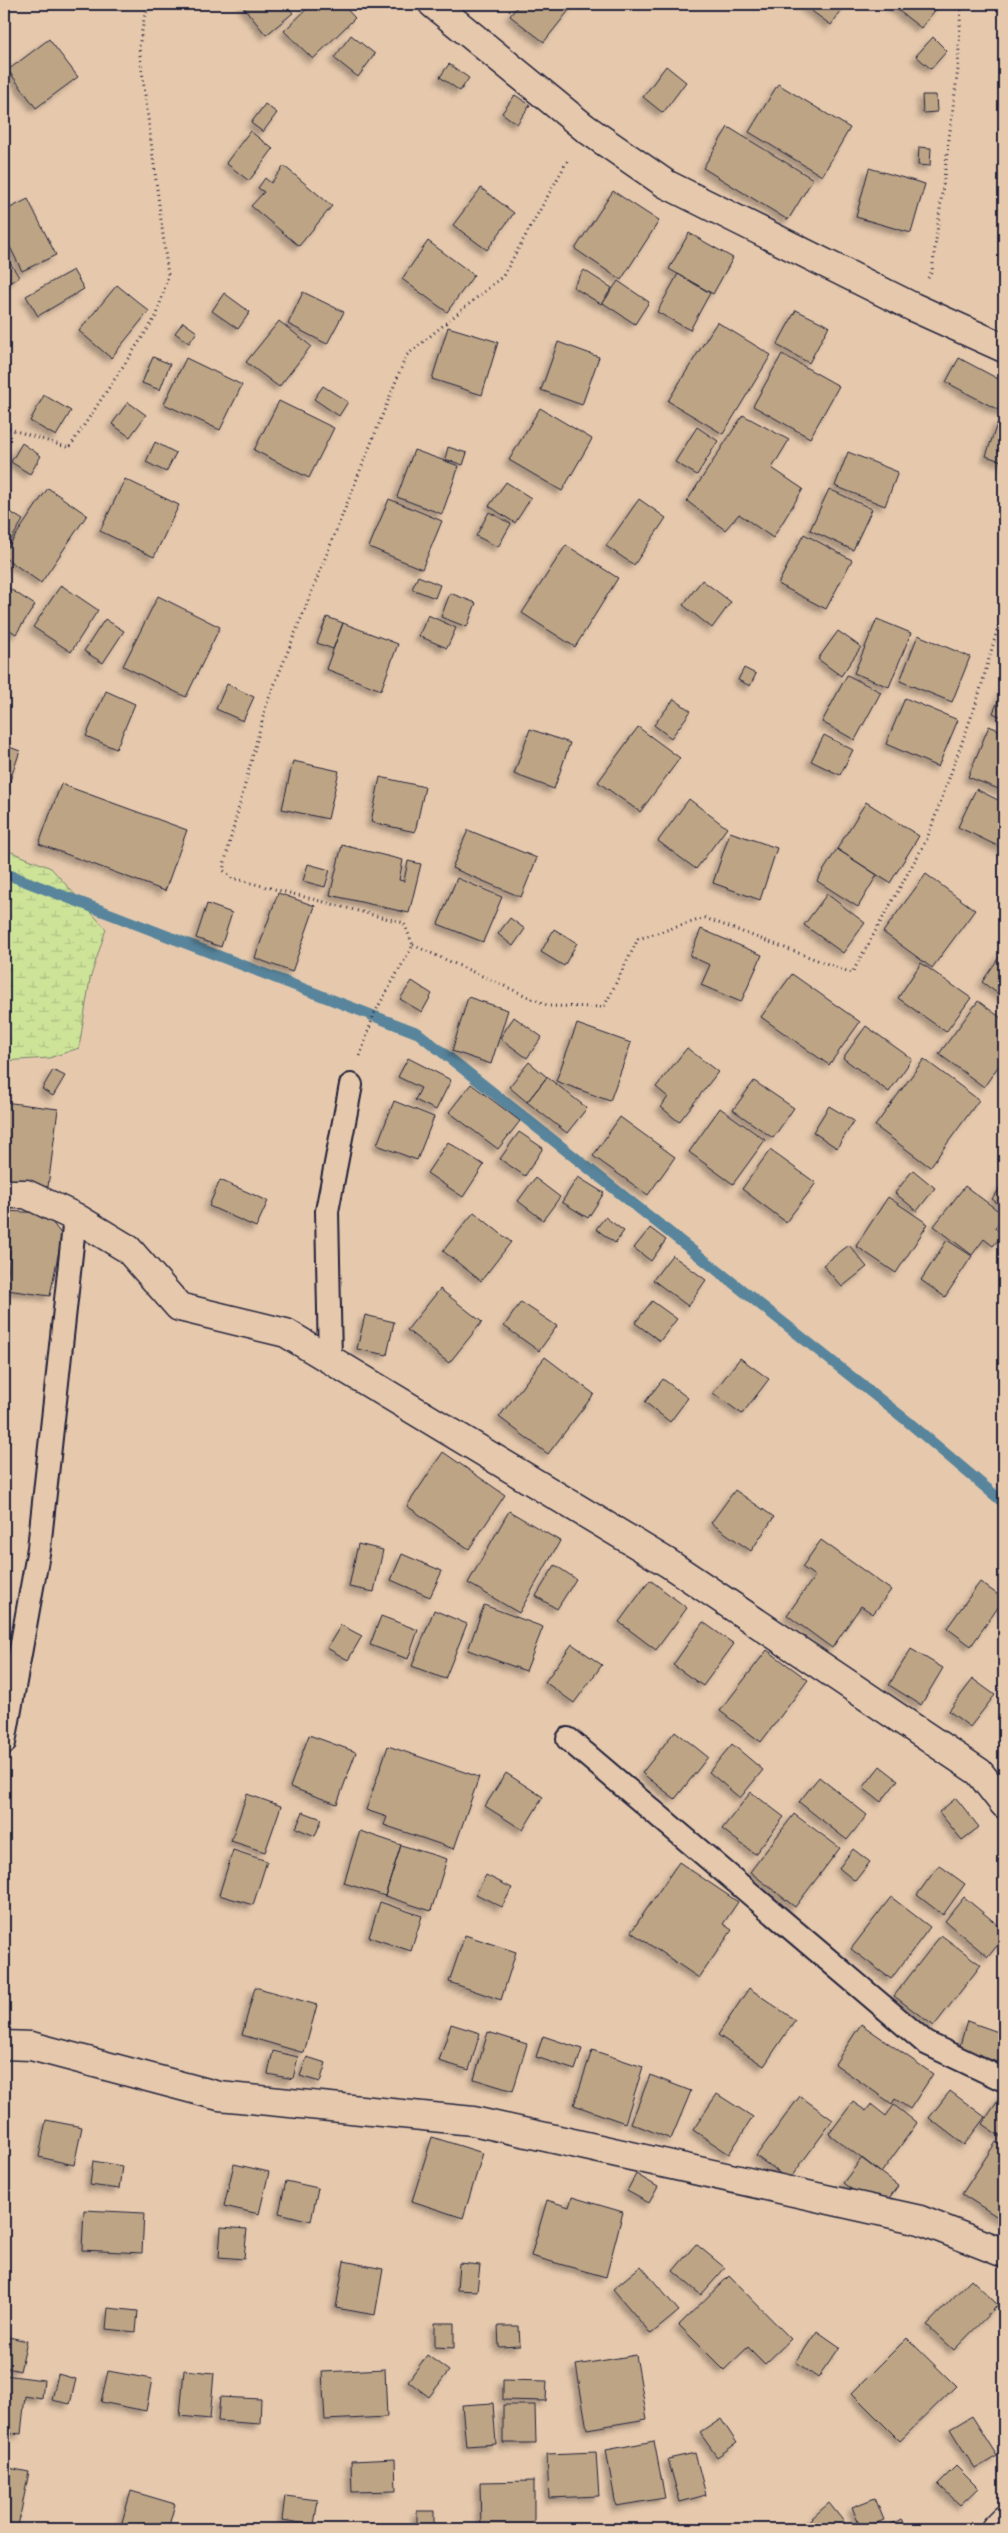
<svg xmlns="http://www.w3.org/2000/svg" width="1008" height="2533" viewBox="0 0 1008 2533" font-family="Dekko,sans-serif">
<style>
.wetland{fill:url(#wetland-marsh);stroke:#78826a}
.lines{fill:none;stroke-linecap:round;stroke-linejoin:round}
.stream{stroke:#58859c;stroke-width:11}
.building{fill:#bca485;stroke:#22223b;filter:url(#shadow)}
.lane-casing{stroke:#22223b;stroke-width:26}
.street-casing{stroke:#22223b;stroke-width:31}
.path{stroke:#22223b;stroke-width:3;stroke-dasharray:1 4;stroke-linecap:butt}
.lane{stroke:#e6c9ad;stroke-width:22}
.street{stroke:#e6c9ad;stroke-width:28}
</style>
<defs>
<pattern id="wetland-marsh" width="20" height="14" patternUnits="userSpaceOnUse" patternTransform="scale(1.25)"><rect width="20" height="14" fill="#cde398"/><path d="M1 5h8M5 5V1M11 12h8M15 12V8" fill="none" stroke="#b0c284"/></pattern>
<filter id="shadow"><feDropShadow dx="-4.5" dy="4.5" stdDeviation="2.5" flood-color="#0004"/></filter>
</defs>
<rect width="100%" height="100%" fill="#e6c9ad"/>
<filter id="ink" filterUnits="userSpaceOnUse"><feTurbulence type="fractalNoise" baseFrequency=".02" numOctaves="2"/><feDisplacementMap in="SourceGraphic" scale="10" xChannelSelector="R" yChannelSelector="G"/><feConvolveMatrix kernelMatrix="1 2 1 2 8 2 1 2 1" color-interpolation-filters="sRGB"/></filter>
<g filter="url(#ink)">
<path class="wetland" d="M4,849L51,868L106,929L90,979L79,1048L49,1058L4,1061Z"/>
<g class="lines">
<path class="stream" d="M4,873L418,1033L906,1420L1004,1503"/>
</g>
<path class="building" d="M241,4H286L293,13L266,35Z
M312,4H342L355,18L313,59L284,31Z
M519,4H574L544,42L510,16Z
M802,4H846L831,25Z
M890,4H940L921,28Z
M351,35L375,54L358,77L334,58Z
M933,37L947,51L931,69L916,56Z
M49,39L78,77L36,108L8,70Z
M449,64L469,78L460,91L440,77Z
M666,66L686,82L663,113L643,97Z
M778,84L850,128L822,176L749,132Z
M515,95L530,105L517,124L502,113Z
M922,95H936L937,112L923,113Z
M265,104L277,113L263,132L251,123Z
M728,127L813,179L788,220L703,168Z
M250,131L273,149L249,181L226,163Z
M919,147L931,148L930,166L918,165Z
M284,166L332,206L299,246L251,206L264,192L258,188L265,178L271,183Z
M869,168L925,184L911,233L856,217Z
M481,188L514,213L487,250L453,225Z
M613,191L659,221L621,280L575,249Z
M28,199L56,255L22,271L4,235V211Z
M689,233L733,258L713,294L669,269Z
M428,241L474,275L447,312L402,279Z
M4,253L19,277L4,286Z
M73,270L84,289L38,316L26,296Z
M584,270L612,288L601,304L573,287Z
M678,274L710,293L690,330L657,312Z
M618,281L649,302L635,324L603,303Z
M117,285L149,311L111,358L79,331Z
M303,292L344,312L327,344L288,324Z
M224,293L250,312L238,329L212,311Z
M796,310L829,326L809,363L777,345Z
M279,321L311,346L279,387L246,362Z
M183,322L197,332L189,343L175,333Z
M717,322L771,355L723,434L668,401Z
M448,327L498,342L482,395L432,379Z
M558,342L599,357L582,405L541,390Z
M782,354L839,386L810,438L753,406Z
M153,357L170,364L160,390L142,383Z
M186,358L242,385L220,430L164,404Z
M959,358L1004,382V413L946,382Z
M323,386L348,402L339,416L314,399Z
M44,395L71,411L56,436L30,421Z
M279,401L334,428L309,478L254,450Z
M128,402L146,415L130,437L112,424Z
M540,408L592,439L562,491L509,460Z
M743,415L789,440L772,468L803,489L773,538L739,514L725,530L687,501Z
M998,421L1004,423V462L986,456Z
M697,427L718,441L697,475L675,462Z
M155,442L176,453L166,472L146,462Z
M22,443L41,456L30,474L11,462Z
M448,447L467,453L463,465L445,459Z
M414,450L459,466L442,514L397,497Z
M848,452L898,472L885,506L835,486Z
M125,479L179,505L154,557L100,531Z
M506,482L531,498L515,523L489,506Z
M48,488L87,515L41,583L4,557V553Z
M829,489L872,509L853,550L810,530Z
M389,499L442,521L422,569L369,547Z
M639,499L666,518L634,565L606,546Z
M4,508L23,520L4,551Z
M489,512L511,524L498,547L476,536Z
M804,534L852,560L826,609L778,584Z
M566,545L618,578L575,647L522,613Z
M418,576L440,585L435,598L412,589Z
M702,580L731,602L712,628L683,605Z
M4,585L35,605L16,634L4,626Z
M61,585L98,610L71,652L33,627Z
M450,593L476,603L467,627L441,617Z
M158,596L220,627L186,697L123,666Z
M428,615L456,628L447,648L419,636Z
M327,617L343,623L333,649L317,643Z
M105,619L124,631L103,663L84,651Z
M877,619L911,633L889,687L854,673Z
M343,623L398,644L381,690L326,669Z
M838,631L861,647L841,676L818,659Z
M918,635L970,657L952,702L900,681Z
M744,668L756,674L750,686L738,680Z
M847,675L881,692L855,740L822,722Z
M227,684L254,697L243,721L216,709Z
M1004,687V718L993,713Z
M106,691L135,704L116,749L86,736Z
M905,698L958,720L938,767L886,744Z
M674,699L691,711L671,738L654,725Z
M989,726L1004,732V791L968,777Z
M638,727L680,758L640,812L598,782Z
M530,729L570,743L554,789L514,774Z
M824,735L853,750L840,775L811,761Z
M4,745L20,751L4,798Z
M293,761L339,771L328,819L282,809Z
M380,777L425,787L415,832L371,822Z
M61,784L187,830L165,891L39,844Z
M976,789L1004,803V849L958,827Z
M689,799L727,828L696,869L658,841Z
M866,802L919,836L890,883L837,849Z
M468,830L537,858L521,897L452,868Z
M730,832L777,848L760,900L713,883Z
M342,845L403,860L399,880L404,881L408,861L421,864L409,913L330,895Z
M837,849L877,875L858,907L817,881Z
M308,864L330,870L325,887L303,881Z
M926,874L975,910L932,968L883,932Z
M457,878L502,897L483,942L438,924Z
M278,893L315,906L292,972L255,958Z
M827,894L865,923L843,953L804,925Z
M207,904L232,913L221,947L196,938Z
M510,918L525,929L513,946L498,934Z
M554,929L577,943L564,966L541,952Z
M701,929L762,955L741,1002L701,985L710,965L690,956Z
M1004,950V998L982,982Z
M921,963L971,998L946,1032L898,998Z
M792,974L860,1022L829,1065L761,1017Z
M412,981L432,994L422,1012L400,999Z
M468,997L508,1010L491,1064L452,1051Z
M978,1001L1004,1020V1058L984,1087L939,1054Z
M514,1017L542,1037L527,1058L500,1038Z
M577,1024L631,1043L610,1101L556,1081Z
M866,1026L912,1059L889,1092L843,1058Z
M687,1048L718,1072L679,1122L661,1107L668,1097L656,1087Z
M408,1058L451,1080L436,1110L415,1100L421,1088L398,1077Z
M924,1059L979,1100L930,1167L875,1126Z
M529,1062L547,1077L527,1102L509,1087Z
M53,1070L65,1076L53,1096L42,1089Z
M547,1077L587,1108L567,1133L527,1102Z
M754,1081L794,1108L773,1138L733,1110Z
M471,1084L520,1121L498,1149L449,1112Z
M394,1101L434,1117L417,1160L377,1145Z
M4,1102L58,1109L48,1187L4,1180Z
M829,1106L854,1121L837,1148L813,1132Z
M720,1108L765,1140L733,1184L689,1152Z
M620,1117L675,1157L648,1195L593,1156Z
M519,1132L543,1148L525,1176L500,1159Z
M448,1142L484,1165L463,1197L427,1173Z
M770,1150L816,1183L786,1222L742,1189Z
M913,1170L935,1188L917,1211L895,1193Z
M578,1177L604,1193L588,1218L562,1202Z
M535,1178L560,1197L543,1220L518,1201Z
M220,1180L268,1201L256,1227L209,1206Z
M1004,1183V1208L992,1199Z
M965,1186L1004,1215L995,1228L1003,1234L993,1246L984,1239L972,1255L934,1226Z
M888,1197L928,1224L896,1273L856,1246Z
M4,1211L45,1213L62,1235L50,1296L7,1290L10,1251L4,1250Z
M474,1212L511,1242L481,1281L443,1251Z
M605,1217L624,1231L615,1243L596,1229Z
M650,1228L666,1240L651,1261L634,1248Z
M947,1240L972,1256L945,1297L921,1280Z
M849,1245L867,1267L842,1287L823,1265Z
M672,1255L706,1280L688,1306L653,1280Z
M440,1289L482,1322L449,1363L407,1330Z
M652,1301L677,1319L660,1341L635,1323Z
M521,1302L557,1326L539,1351L504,1326Z
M365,1315L394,1322L387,1355L357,1349Z
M545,1357L594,1394L548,1454L499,1417Z
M740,1358L769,1379L742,1414L713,1393Z
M663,1379L688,1398L670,1422L645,1402Z
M443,1452L505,1495L469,1549L407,1506Z
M735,1490L774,1517L751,1551L711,1523Z
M509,1511L560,1541L519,1613L468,1583Z
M821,1540L891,1590L873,1614L861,1606L832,1648L787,1615L815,1576L802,1567Z
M358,1544L383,1550L374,1592L349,1587Z
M402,1554L442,1571L430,1597L391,1580Z
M555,1565L576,1579L557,1609L536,1596Z
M650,1580L687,1608L656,1650L619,1622Z
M980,1582L1004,1599L971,1646L947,1628Z
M484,1605L543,1627L526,1671L468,1650Z
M434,1610L467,1624L445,1679L412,1666Z
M381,1616L418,1630L408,1659L370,1645Z
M703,1622L734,1644L703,1686L673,1665Z
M341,1625L362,1636L348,1660L327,1648Z
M572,1644L602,1665L574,1703L545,1682Z
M911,1649L943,1668L921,1705L889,1685Z
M767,1650L808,1680L761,1742L720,1711Z
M4,1653L15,1655L4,1702Z
M973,1679L995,1695L970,1727L949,1711Z
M675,1731L708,1757L675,1799L642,1773Z
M309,1735L356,1752L337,1804L290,1787Z
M732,1744L763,1770L740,1798L709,1772Z
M388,1746L479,1777L454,1849L384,1825L387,1817L366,1810Z
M880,1766L898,1780L881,1802L863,1788Z
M506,1773L543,1797L523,1830L485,1806Z
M819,1777L867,1815L847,1840L799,1802Z
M751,1792L784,1817L755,1854L722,1829Z
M247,1794L281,1806L265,1852L231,1841Z
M956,1798L979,1827L962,1840L939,1812Z
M303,1812L322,1819L315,1836L296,1828Z
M794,1814L840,1848L795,1907L750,1872Z
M360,1831L401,1845L385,1896L344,1883Z
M401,1845L447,1859L431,1911L385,1896Z
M853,1849L870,1862L855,1881L839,1868Z
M233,1850L267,1861L253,1905L219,1895Z
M679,1862L738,1902L723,1924L732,1930L699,1978L631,1932Z
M939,1865L965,1884L943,1915L917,1895Z
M486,1875L512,1888L502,1907L476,1894Z
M891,1897L930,1927L891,1979L851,1949Z
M964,1897L1004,1930V1937L988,1957L945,1921Z
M380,1902L422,1916L411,1951L369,1937Z
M465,1935L516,1952L501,2000L449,1982Z
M941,1935L981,1965L934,2026L894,1996Z
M255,1987L317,2005L304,2053L242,2035Z
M749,1988L795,2020L764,2066L718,2035Z
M967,2021L1004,2034V2064L959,2049Z
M451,2024L480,2033L469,2070L439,2061Z
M861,2024L933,2074L910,2109L895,2099L892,2104L835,2064Z
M488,2032L527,2044L513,2091L474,2079Z
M543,2036L582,2049L575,2070L536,2057Z
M592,2050L643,2067L625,2123L574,2105Z
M273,2051L298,2057L293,2079L268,2074Z
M307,2057L326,2063L320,2082L300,2076Z
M650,2075L691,2091L671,2139L631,2123Z
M950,2091L985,2117L964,2145L929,2118Z
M1004,2092V2139L982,2124Z
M717,2094L753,2117L729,2154L693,2130Z
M800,2096L833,2120L789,2180L756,2156Z
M853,2102L866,2111L871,2104L886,2116L894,2105L917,2123L881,2173L829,2134Z
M46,2120L82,2127L74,2165L39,2157Z
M432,2137L483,2153L463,2218L412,2201Z
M996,2142L1004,2147V2221L962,2194Z
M862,2158L898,2186L880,2210L843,2183Z
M93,2161L122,2166L119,2189L90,2185Z
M234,2164L269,2172L259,2214L224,2206Z
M636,2174L658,2187L649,2203L627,2191Z
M286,2181L318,2188L311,2221L279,2213Z
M572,2197L623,2212L606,2277L531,2256L547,2200L569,2207Z
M84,2210L144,2213L142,2253L82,2250Z
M221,2227L247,2229L244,2259L219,2257Z
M696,2244L725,2268L701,2295L673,2271Z
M344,2261L383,2269L375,2315L336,2308Z
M459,2263L480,2265L477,2291L457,2290Z
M641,2266L679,2311L651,2334L613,2289Z
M729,2276L791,2339L765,2364L748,2347L724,2370L679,2325Z
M971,2279L998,2305L954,2350L927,2325Z
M108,2308L138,2311L136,2332L106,2329Z
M435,2323H454V2348L435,2347Z
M498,2326H519L520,2346L499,2347Z
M817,2331L840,2347L818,2378L796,2362Z
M4,2336L27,2341L20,2371L4,2367Z
M907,2338L956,2386L900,2441L852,2393Z
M427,2355L449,2371L429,2397L408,2381Z
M636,2355L647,2419L587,2429L576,2365Z
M385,2369L387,2417L325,2420L322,2372Z
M184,2370L214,2373L210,2419L180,2416Z
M108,2371L152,2379L146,2411L101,2402Z
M58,2374L76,2379L70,2404L52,2400Z
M4,2375L44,2380L42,2399L25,2396L21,2434L4,2432Z
M503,2380L547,2381L546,2401L503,2400Z
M220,2397L261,2399L260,2424L218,2421Z
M493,2403L496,2444L466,2446L462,2405Z
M503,2405H535L536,2443H503Z
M972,2416L997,2456L975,2469L950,2429Z
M721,2419L737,2443L717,2457L700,2433Z
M654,2441L665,2498L616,2506L606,2450Z
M596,2452L599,2496L549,2498L547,2454Z
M695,2453L706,2495L680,2502L668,2459Z
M395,2459L396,2491L352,2492L351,2461Z
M956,2466L978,2488L960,2505L938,2484Z
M4,2467L29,2472L18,2526L4,2523Z
M534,2481V2529H481L480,2482Z
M131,2491L175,2504L168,2529H120Z
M285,2496L318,2500L314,2525L282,2520Z
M875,2498L884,2520L861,2529L852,2507Z
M829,2503L845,2523L838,2529H804L802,2527Z
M417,2511H434V2529H417Z
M901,2519L907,2529H883Z"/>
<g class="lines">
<g class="lane-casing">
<path id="lane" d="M330,1359L327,1211L351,1085
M568,1739L926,2043L1004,2080
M4,1743L39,1548L75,1217"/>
</g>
<g class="street-casing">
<path id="street" d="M433,4L585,128L666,184L913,307L1004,348
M4,1194H26L75,1217L128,1249L179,1307L286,1333L668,1563L979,1772L1004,1804
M4,2045L31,2046L219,2096L473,2121L920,2220L1004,2253
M995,2529L1004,2520"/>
</g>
<path class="path" d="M928,278L932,271L958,69L961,4
M4,427L69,448L157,315L168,275L139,47L145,14L153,4
M413,945L549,1006L604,1007L638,939L705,918L852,973L927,839L977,701L1004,606
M360,1056L374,1014L413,945L404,923L232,878L223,870L228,848L266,706L406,356L503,276L569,158"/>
<use href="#lane" class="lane"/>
<use href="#street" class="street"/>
</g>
</g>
<rect width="1008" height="2533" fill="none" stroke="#e6c9ad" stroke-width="20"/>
<rect x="10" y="10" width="988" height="2513" fill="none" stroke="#22223b" stroke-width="2" filter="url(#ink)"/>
</svg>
